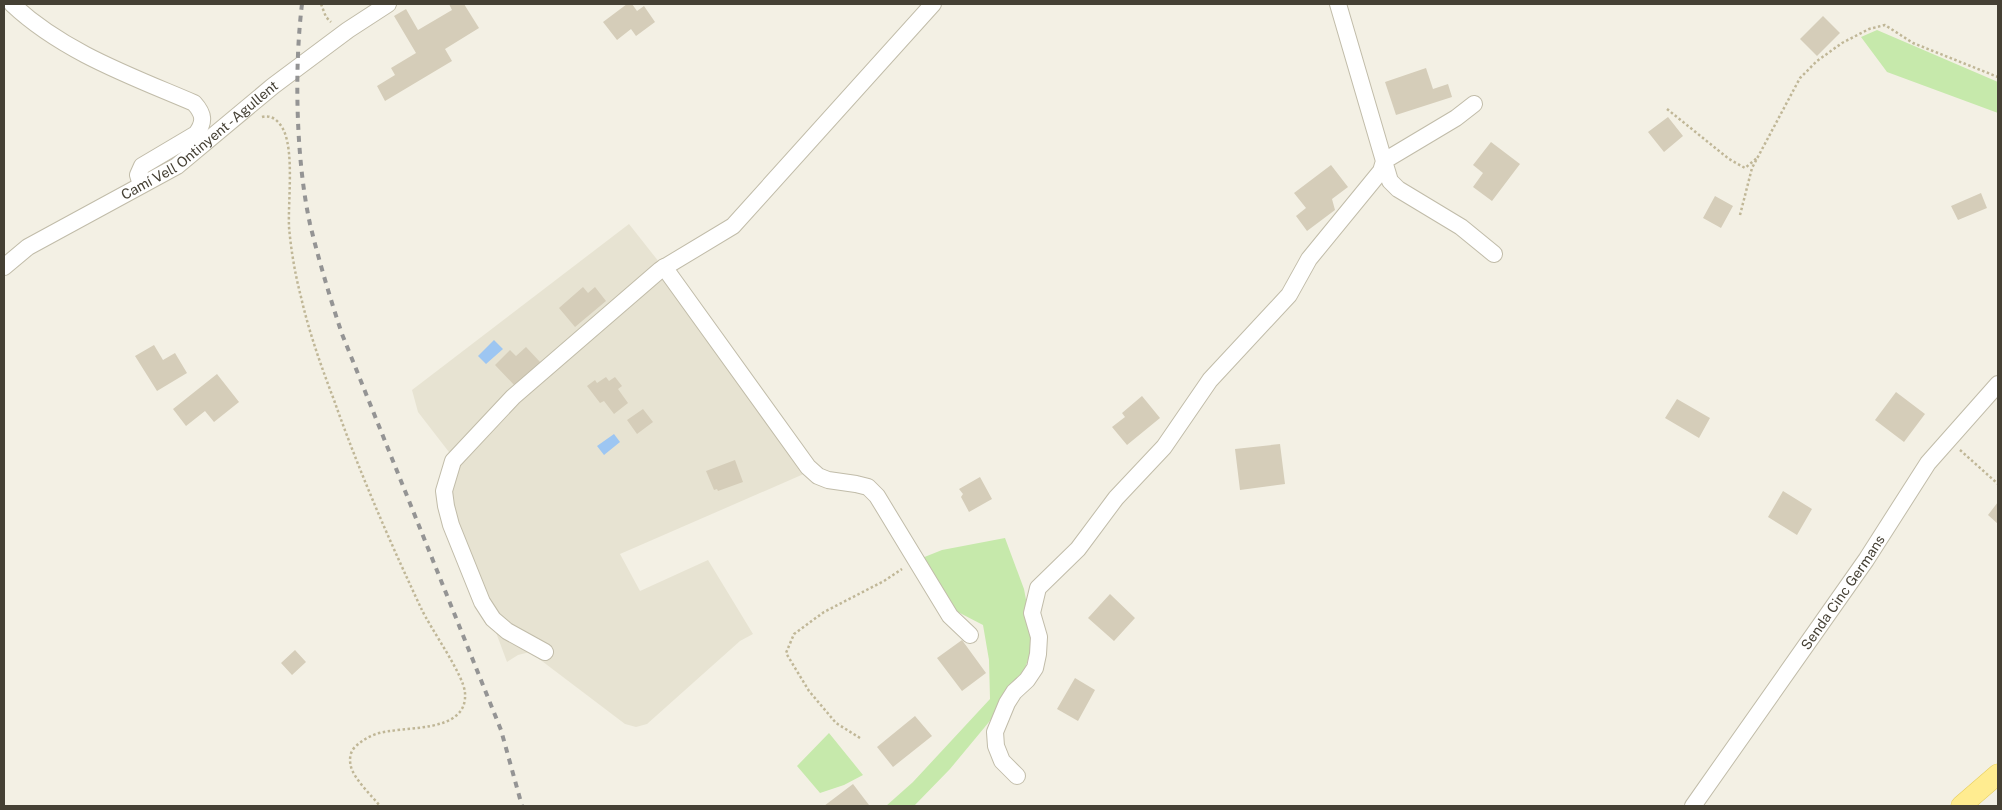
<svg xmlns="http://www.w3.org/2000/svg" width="2002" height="810" viewBox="0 0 2002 810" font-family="'Public Sans',sans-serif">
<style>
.residential{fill:#e7e3d2}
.green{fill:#c6e9ab}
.water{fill:#9dc6f2}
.building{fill:#d5cdb9}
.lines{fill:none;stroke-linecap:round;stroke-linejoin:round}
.minor-casing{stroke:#c1bca9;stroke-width:18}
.major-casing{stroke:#e7ce5d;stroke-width:21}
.path{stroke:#c0b797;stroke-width:2.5;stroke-dasharray:2.5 2.5;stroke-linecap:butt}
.minor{stroke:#fff;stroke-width:16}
.major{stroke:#ffec90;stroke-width:20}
.rail{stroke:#949494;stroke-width:4;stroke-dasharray:6 6;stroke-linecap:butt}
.labels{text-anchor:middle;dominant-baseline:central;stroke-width:4;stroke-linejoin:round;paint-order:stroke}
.street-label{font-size:14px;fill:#454034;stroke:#fff}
</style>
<rect width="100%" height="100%" fill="#f3f0e4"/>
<path class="residential" d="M629,224L659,262L806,473L620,554L640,591L708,560L753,634L740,641L647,724L636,727L625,724L530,652L518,655L507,662L462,541L450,496L459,465L418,412L412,390Z"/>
<path class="green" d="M1877,30L1998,82V113L1887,72L1861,37Z
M1005,538L1024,589L1034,642L1022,677L989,722L950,769L914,806H886L913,782L990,699L989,660L983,625L954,610L922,558L942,550Z
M829,733L863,775L844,785L820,793L797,766Z"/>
<path class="water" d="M494,340L503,349L486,364L478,356Z
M614,434L620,442L604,455L597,446Z"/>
<path class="building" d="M449,4H464L479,28L445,49L452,61L385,101L377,86L395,75L391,68L416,53L394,16L406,9L418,30L452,10Z
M627,4H632L637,11L644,6L655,22L636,36L631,29L617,40L603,22Z
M1823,16L1840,33L1817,56L1800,39Z
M1426,68L1433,89L1448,84L1452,97L1396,115L1385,82Z
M1668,117L1683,136L1664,152L1648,132Z
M1491,142L1520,164L1492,201L1473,187L1483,173L1473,165Z
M1331,165L1348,187L1332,199L1335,210L1307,231L1296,216L1306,208L1294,193Z
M1981,193L1987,208L1958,220L1951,206Z
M1715,196L1733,206L1721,228L1703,218Z
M583,287L588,293L595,287L606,301L575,327L559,308Z
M154,345L163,360L175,353L187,373L157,391L135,356Z
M526,347L541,363L516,387L495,365L510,350L516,356Z
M217,374L239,402L214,422L205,411L186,426L173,409Z
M606,377L609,381L615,377L622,386L618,389L628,403L614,414L604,401L600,403L587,386L595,380L597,383Z
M1896,392L1925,414L1904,442L1875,420Z
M1142,396L1160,418L1127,445L1112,427L1125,417L1122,413Z
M1677,399L1710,418L1699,438L1665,418Z
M643,409L653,422L637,434L627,420Z
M1280,444L1285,484L1240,490L1235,449Z
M735,460L743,482L718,491L717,489L714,490L706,471Z
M980,477L992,499L969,512L961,497L963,494L959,489Z
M1783,491L1812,509L1797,535L1768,517Z
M1998,502V524L1988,515Z
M1110,594L1135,618L1114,641L1088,618Z
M962,640L986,673L962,691L937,658Z
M295,650L306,662L292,675L281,663Z
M1075,678L1095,690L1078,721L1057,709Z
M915,716L932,736L893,767L877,747Z
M853,784L869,805L824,806Z"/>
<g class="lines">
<g class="minor-casing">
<g id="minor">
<path d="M12,4C63,52 131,76 194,103C204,114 205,122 196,134L142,166L138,175L141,185"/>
<path d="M1474,104L1456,118L1384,161L1390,181L1398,189L1461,227L1494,254"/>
<path id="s1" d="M4,267L28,247L177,166L273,86L348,30L388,4"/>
<path d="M664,267L808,467L818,476L828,480L856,484L868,487L877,496L950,616L970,635"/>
<path d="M545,652L507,631L493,619L482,602L451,525L446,506L444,491L453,461L513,397L660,270L733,226L933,4"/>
<path d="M1017,776L1002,761L996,746L995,732L1007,703L1014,692L1027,680L1035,668L1038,654L1039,637L1032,613L1038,588L1078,549L1116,498L1164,447L1210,380L1289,295L1309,259L1381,171L1384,161L1338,4"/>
<path id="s2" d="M1693,806L1866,560L1928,463L1998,384"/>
</g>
</g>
<g class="major-casing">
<path id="major" d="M1961,806L1998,774"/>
</g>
<path class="path" d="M321,4L326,17L331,22
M1667,109L1729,159L1745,168L1757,158
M262,117C272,114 280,122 284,131C294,154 288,200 289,227C291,250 295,274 301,297C309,332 321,366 334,400C359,471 389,540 421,608C430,628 464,675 465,693C468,735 402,725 376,734C368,737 361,741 355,747C349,753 349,762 352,770C358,783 371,795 380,806
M1740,215L1752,168L1800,78L1817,61L1842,43L1869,29L1885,25L1913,43L1998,77
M1960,450L1998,484
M860,738L836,723L809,691L786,653L794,634L824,612L884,581L902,569"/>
<use href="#minor" class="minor"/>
<use href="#major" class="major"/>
<path class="rail" d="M302,4C294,69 296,160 310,224C319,261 330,298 342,334L501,730L522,806"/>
</g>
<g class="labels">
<g class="street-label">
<text stroke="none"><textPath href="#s1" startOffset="234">Camí Vell Ontinyent - Agullent</textPath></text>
<text stroke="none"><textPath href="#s2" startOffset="261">Senda Cinc Germans</textPath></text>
</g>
</g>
<rect width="2002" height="810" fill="none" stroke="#454034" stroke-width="10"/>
</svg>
